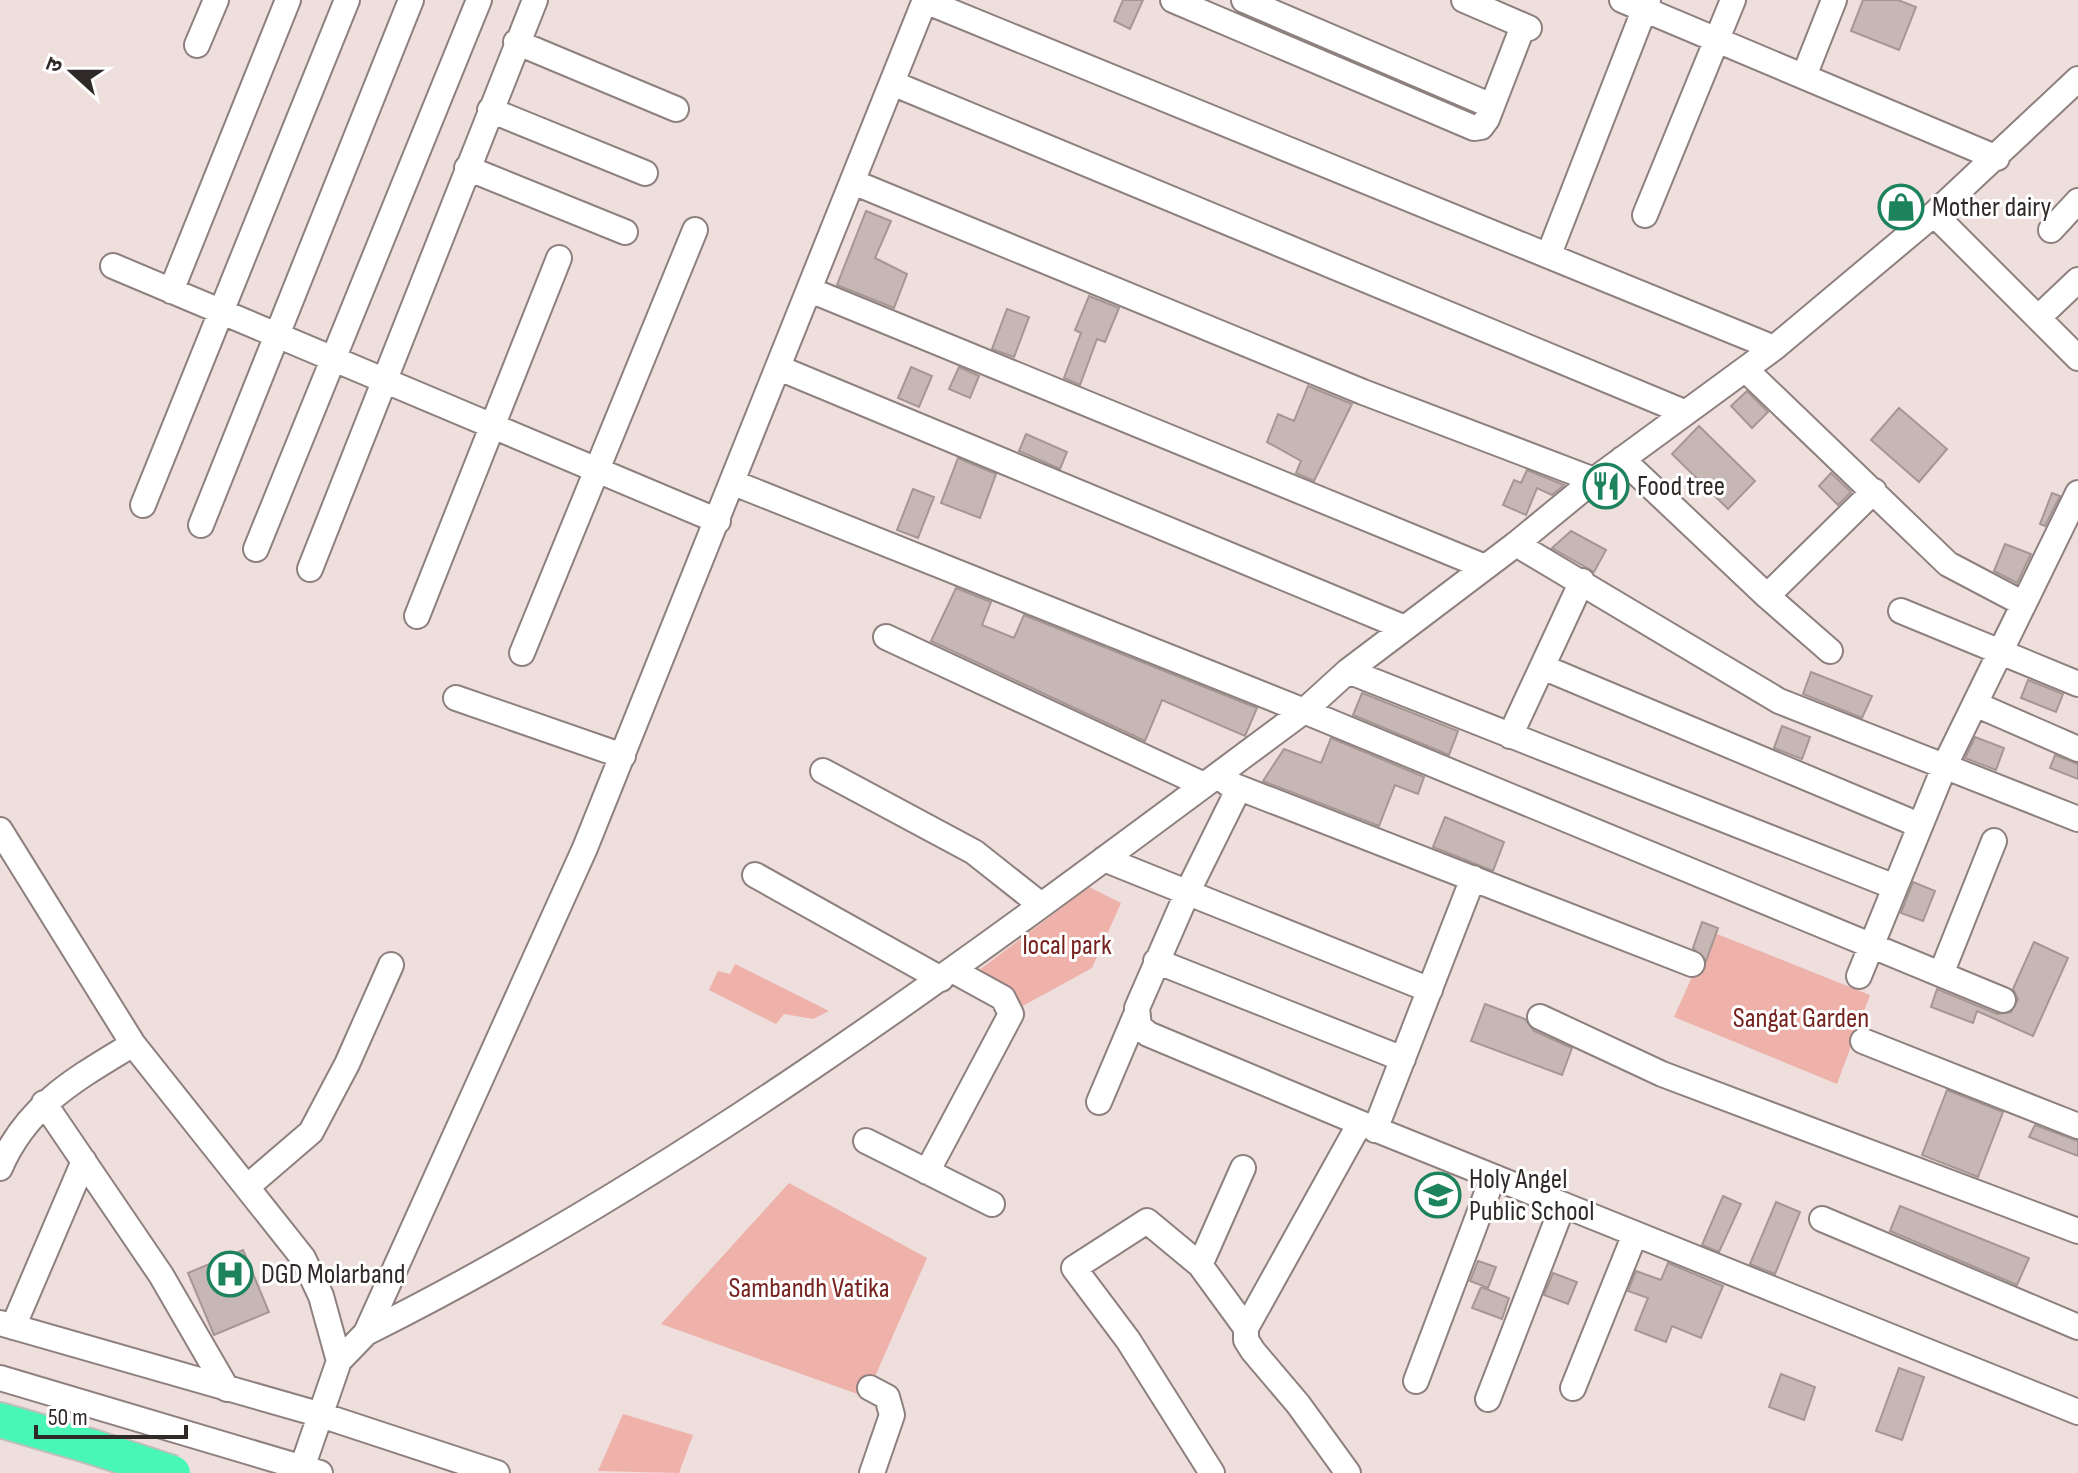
<svg xmlns="http://www.w3.org/2000/svg" width="2078" height="1473" viewBox="0 0 2078 1473" font-family="'Sofia Sans Condensed','Noto Sans Devanagari',sans-serif">
<style>
.green{fill:#eeb2ab}
.building{fill:#c6b7b5;stroke:#a59694;stroke-width:2}
.lines{fill:none;stroke-linecap:round;stroke-linejoin:round}
.minor-casing{stroke:#8e807e;stroke-width:28}
.highway-casing{stroke:#c1bfbe;stroke-width:38}
.minor{stroke:#fff;stroke-width:24}
.highway{stroke:#48f6b5;stroke-width:34}
.highway-bridge-casing{stroke:#c1bfbe;stroke-width:38;stroke-linecap:butt}
.highway-bridge{stroke:#48f6b5;stroke-width:34}
.labels{text-anchor:middle;dominant-baseline:central;stroke-width:6;stroke-linejoin:round;paint-order:stroke}
.poi-label{font-size:28px;fill:#2f2928;stroke:#fff;text-anchor:start}
.park-label{font-size:28px;fill:#76221f;stroke:#fff}
</style>
<rect width="100%" height="100%" fill="#eededc"/>
<path class="green" d="M1089,887L1121,903L1092,968L1019,1008L970,977Z
M1712,932L1870,995L1837,1084L1674,1017Z
M735,964L829,1011L813,1019L784,1014L776,1024L709,990L718,971L730,974Z
M789,1183L927,1258L866,1397L661,1324Z
M623,1414L693,1435L679,1473L598,1471Z"/>
<path class="building" d="M1123,0H1143L1130,29L1114,21Z
M1863,0H1898L1916,7L1899,50L1851,31Z
M866,211L891,221L875,258L907,274L894,308L837,285Z
M1089,296L1119,308L1105,342L1097,339L1080,385L1064,378L1081,333L1075,330Z
M1007,309L1029,317L1014,357L992,349Z
M911,367L932,376L919,407L898,398Z
M959,367L979,376L970,398L949,389Z
M1308,386L1352,404L1314,481L1296,473L1301,461L1267,442L1278,414L1294,421Z
M1747,391L1768,412L1752,428L1731,406Z
M1899,408L1947,449L1919,482L1871,440Z
M1699,426L1755,481L1728,509L1672,454Z
M1026,434L1067,452L1060,469L1019,451Z
M958,458L996,474L980,518L941,503Z
M1527,470L1564,485L1552,495L1537,488L1526,515L1503,505L1514,480L1521,483Z
M1831,473L1851,492L1838,505L1819,486Z
M913,489L934,497L918,538L897,530Z
M2052,493L2060,496L2045,526L2040,524Z
M1571,531L1606,550L1594,572L1552,548Z
M2005,544L2031,554L2017,583L1994,571Z
M956,588L991,602L982,625L1014,638L1024,615L1257,708L1245,736L1162,700L1145,741L931,641Z
M1811,672L1872,696L1862,718L1803,694Z
M2028,680L2063,694L2056,712L2021,698Z
M1362,693L1458,731L1449,755L1353,715Z
M1782,726L1810,737L1802,759L1774,748Z
M1975,737L2004,748L1996,770L1965,758Z
M1331,738L1424,777L1418,794L1395,785L1379,826L1263,781L1284,749L1321,763Z
M2055,755L2078,764V779L2050,768Z
M1445,817L1504,842L1493,871L1433,847Z
M1913,882L1935,891L1923,921L1901,913Z
M1702,922L1718,928L1706,961L1693,948Z
M2034,942L2068,958L2033,1036L1977,1011L1973,1023L1931,1007L1937,989L1997,1014L2011,1012L2018,999L2013,989Z
M1485,1004L1525,1019L1534,1031L1572,1048L1562,1075L1471,1041Z
M1947,1090L2003,1112L1978,1177L1922,1155Z
M2035,1125L2078,1141V1156L2029,1137Z
M1723,1196L1741,1204L1719,1252L1702,1245Z
M1776,1202L1800,1212L1775,1274L1750,1264Z
M1900,1206L2029,1258L2017,1285L1890,1231Z
M243,1250L269,1312L214,1335L188,1273Z
M1478,1261L1496,1267L1488,1288L1470,1281Z
M1668,1263L1723,1286L1701,1338L1672,1326L1666,1342L1635,1330L1648,1298L1628,1291L1636,1271L1661,1280Z
M1553,1273L1577,1282L1568,1304L1544,1295Z
M1481,1287L1509,1298L1502,1319L1472,1308Z
M1899,1368L1924,1377L1902,1440L1876,1431Z
M1781,1374L1815,1387L1804,1420L1769,1407Z"/>
<g class="lines">
<g class="minor-casing">
<path id="minor" d="M1173,0L1474,128L1481,127L1487,119L1523,26
M1244,0L1492,106
M1464,0L1529,28
M1622,0L1997,158
M925,1L1774,348
M516,42L676,109
M197,45L216,0
M1804,76L1834,0
M892,83L1684,412
M490,110L645,173
M467,168L625,232
M853,182L1363,392L1594,480
M1934,214L2078,358
M1645,215L1733,0
M2051,230L2078,201
M1549,254L1648,0
M113,266L718,521
M810,290L1485,567
M171,291L288,0
M2039,317L2078,280
M779,368L1405,628
M1746,370L1948,564L2022,603
M1622,459L1767,596
M734,483L1304,711L2003,1000
M143,505L347,0
M201,525L411,0
M1516,544L1779,701L2078,819
M256,549L479,0
M310,569L535,0
M1901,611L2078,684
M417,616L559,258
M886,637L1204,785
M1830,651L1767,596L1874,491
M522,653L695,230
M1545,668L1919,825
M1348,671L1895,887
M456,698L623,756
M1975,704L2078,749
M1510,736L1582,581
M823,771L974,852L1041,905
M1227,783L1692,964
M1239,788L1188,891L1137,1008L1139,1026L1148,1034L1360,1123L2078,1412
M0,830L133,1044L303,1258L321,1296L339,1361
M1104,859L1430,990
M755,875L941,979
M1156,961L1403,1059
M1941,974L1994,841
M1859,976L1945,765L2078,493
M1540,1017L1662,1074L2078,1231
M1863,1041L2078,1126
M1099,1102L1135,1017
M44,1103L161,1275L227,1389
M1375,1130L1473,878
M866,1141L992,1204
M0,1168C27,1105 77,1078 133,1044
M927,1172L1011,1014L1003,998L952,970
M247,1187L311,1132L347,1064L391,965
M1822,1219L2078,1327
M1200,1265L1243,1168
M0,1323L318,1414L497,1473
M13,1327L84,1161
M366,1333C702,1165 1003,934 1304,711L1348,671L1516,544L1594,480L1774,348L1934,214L2078,79
M0,1378L320,1473
M1416,1381L1493,1177
M870,1388L887,1397L892,1415L872,1473
M1573,1388L1635,1234
M1488,1399L1563,1205
M302,1468L339,1361L366,1333L585,848L925,0
M1212,1473L1128,1340L1074,1268L1147,1221L1200,1265L1246,1328
M1348,1473L1298,1404L1253,1351L1246,1340V1328L1360,1123"/>
</g>
<g class="highway-casing">
<path id="highway" d="M0,1420L93,1447"/>
</g>
<use href="#minor" class="minor"/>
<use href="#highway" class="highway"/>
<g class="highway-bridge-casing">
<path id="highway-bridge" d="M93,1447L173,1473"/>
</g>
<use href="#highway-bridge" class="highway-bridge"/>
</g>
<defs>
<g id="shop-ring" transform="scale(2.3)"><circle r="9.5" fill="#fff" stroke="#1c835d" stroke-width="1.5"/><path d="M-5-2.5h2.3a2.7 3.5 0 0 1 5.4 0H5L5.5 6h-11ZM-1.5-2.5h3a1.5 2.3 0 0 0-3 0Z" fill="#1c835d"/></g>
<g id="restaurant-ring" transform="scale(2.3)"><circle r="9.5" fill="#fff" stroke="#1c835d" stroke-width="1.5"/><path d="M-5-6h1v4h1v-4h1v4h1v-4h1v5L-1.5 .5V6h-2V.5L-5-1ZM5-6V6H3V1.5H1.5Q1.5-4 5-6Z" fill="#1c835d"/></g>
<g id="school-ring" transform="scale(2.3)"><circle r="9.5" fill="#fff" stroke="#1c835d" stroke-width="1.5"/><path d="M0-5L7-2L0 1L-7-2ZM-4 1L0 2.5L4 1V4Q0 6-4 4Z" fill="#1c835d"/></g>
<g id="hospital-ring" transform="scale(2.3)"><circle r="9.5" fill="#fff" stroke="#1c835d" stroke-width="1.5"/><path d="M-5-5h3v3.5h4V-5h3V5h-3V1.5h-4V5h-3Z" fill="#1c835d"/></g>
</defs>
<g fill-rule="evenodd">
<use href="#shop-ring" x="1901" y="207"/>
<use href="#restaurant-ring" x="1606" y="486"/>
<use href="#school-ring" x="1438" y="1195"/>
<use href="#hospital-ring" x="230" y="1274"/>
</g>
<g class="labels">
<g class="poi-label">
<text x="1932" y="207">Mother dairy</text>
<text x="1637" y="486">Food tree</text>
<text x="1469" y="1179">Holy Angel<tspan x="1469" dy="32">Public School</tspan></text>
<text x="261" y="1274">DGD Molarband</text>
</g>
<g class="park-label">
<text x="1067" y="945">local park</text>
<text x="1801" y="1018">Sangat Garden</text>
<text x="809" y="1288">Sambandh Vatika</text>
</g>
</g>
<g transform="translate(72 72) rotate(291)" stroke="#ffffff" stroke-width="6" paint-order="stroke">
<path d="M0-6L14 30L0 20L-14 30Z" fill="#2f2928"/>
<text y="-12" font-size="22" font-weight="bold" text-anchor="middle" fill="#2f2928">उ</text>
</g>
<path d="M36 1425v12h150v-12" fill="none" stroke="#2f2928" stroke-width="4"/>
<text x="48" y="1425" font-size="24" fill="#2f2928" stroke="#ffffff" stroke-width="6" paint-order="stroke">50 m</text>
</svg>
